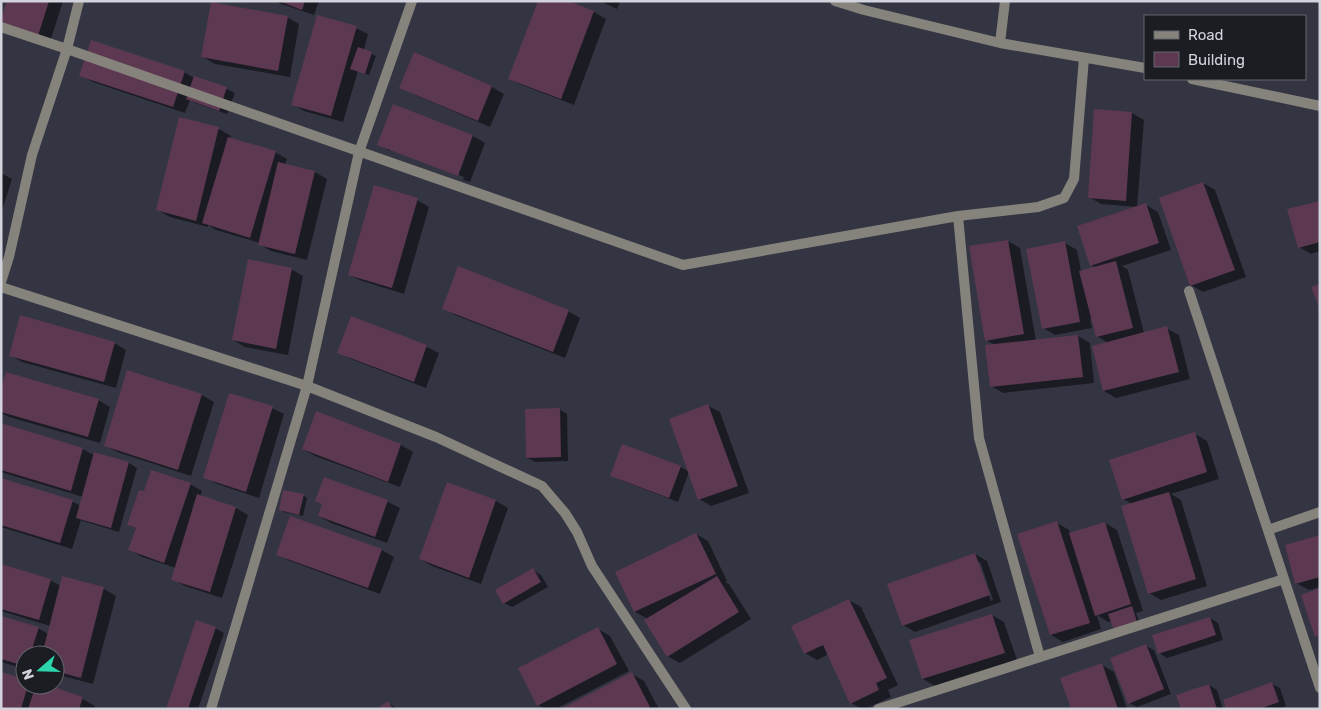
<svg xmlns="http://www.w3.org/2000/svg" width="1321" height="710" viewBox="0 0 1321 710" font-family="Rubik,sans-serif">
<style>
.shadow{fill:#0007;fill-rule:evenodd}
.building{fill:#5d3951}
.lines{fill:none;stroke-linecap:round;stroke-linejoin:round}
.street{stroke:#86827c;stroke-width:10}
</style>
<rect width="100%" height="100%" fill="#333542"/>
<path class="shadow" d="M8,1H63L50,42L13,30Z
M273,1H319L314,15Z
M565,1L594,12L606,19L574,105L522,85L510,79Z
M600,1H620L617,9Z
M287,17L299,24L290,77L215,64L203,57Z
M356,28L368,34L364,50L376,56L369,75L358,71L343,122L304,111L292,104Z
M415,54L492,87L504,94L490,127L413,94L401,87Z
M184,72L194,78L227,89L235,93L227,114L195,103L190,100L185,113L93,82L81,75Z
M394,105L473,136L485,143L470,182L463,180L464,177L390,149V151L379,144Z
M1095,110L1132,113L1144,120L1137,207L1101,204L1089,197Z
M180,119L219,129L231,136L230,139L275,152L287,159L285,165L315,172L327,179L307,260L271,251L259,244L260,243L216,230L208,225V227L170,217L158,210Z
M1,173L12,179L1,214Z
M1203,183L1215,190L1246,277L1203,292L1191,285Z
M417,200L429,207L404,294L362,281L350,275Z
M1320,202V251L1311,254L1299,247Z
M1146,205L1158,212L1171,250L1122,266L1128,270L1144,333L1166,328L1179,335L1190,379L1116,398L1104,391L1108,343L1097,336L1092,319H1090L1092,328L1055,335L1043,328L1065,243L1077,250L1081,271L1096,268L1091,265Z
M1008,241L1020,248L1036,341L1078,336L1090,343L1094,383L1003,393L991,386L995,345L986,340Z
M291,269L303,276L288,355L245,347L233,340Z
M443,308L568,311L580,318L565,358L455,315Z
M351,318L427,347L439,353L426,388L351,359L339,352Z
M114,343L126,350L116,388L22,362L10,355Z
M128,372L202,395L214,402L191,476L117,452L105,445Z
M1,393L98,400L110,407L100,443L9,417L1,413Z
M708,406L720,412L749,493L711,506L699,499Z
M272,408L284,414L259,498L217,484L205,477Z
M559,409L567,414L568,461L535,462L527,458Z
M316,413L401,445L413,452L400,487L315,456L303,449Z
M1,424L83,449L95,456L129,463L137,468L119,532L86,522L81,520L72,549L1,527V479L73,502L81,506L83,497L1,472Z
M1195,434L1207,441L1219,479L1171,494L1181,500L1207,586L1161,600L1149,593L1132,504L1123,499Z
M623,446L681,467L689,472L678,502L620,480L612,475Z
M324,479L388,502L400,508L387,543L331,523L319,516L323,504Z
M190,484L202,491L200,497L236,508L248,515L222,598L185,586L173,579L176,568L142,557L130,550L137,529L128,525L144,493Z
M448,484L496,501L508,508L481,584L432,566L420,559Z
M284,491L304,496L307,498L303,516L284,512L281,510Z
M1057,523L1069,530L1070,534L1105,523L1117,530L1143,611L1136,613L1140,624L1112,621L1108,622L1097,615L1101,629L1063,642L1051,635Z
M696,534L708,541L727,581L725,582L729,584L751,619L680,663L667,656L648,619L635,612Z
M1320,536V587L1309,590L1296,583Z
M382,550L394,557L380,594L290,561L278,555Z
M975,554L987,561L1001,602L915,632L903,625ZM977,562H980L993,600L991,601Z
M1,566L50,580L61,586L104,589L116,596L93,684L55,674V655H25V669L1,662V617L38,628L48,634L50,626L1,611Z
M533,570L541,575L548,587L512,607L504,603Z
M849,600L861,607L898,685L888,690L891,697L865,709H862L851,703L829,654L817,660L805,653Z
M992,615L1004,622L1017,660L935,686L923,679Z
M1210,618L1218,623L1223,640L1167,658L1159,653Z
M215,628L224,633L198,709H168Z
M598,629L610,636L629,671L556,709H545L538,705Z
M1146,646L1154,650L1171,694L1137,707L1129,703Z
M1102,665L1114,672L1127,709H1072Z
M632,674L644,681L659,709H563Z
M25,680V685H35L37,686V685H44L83,699L95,706L94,709H1Z
M1272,684L1280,688L1286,706L1279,709H1227Z
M1209,685L1217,690L1223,709H1182Z
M388,703L398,709H379Z"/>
<path class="building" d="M7,1H49L38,36L1,24V19Z
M279,1H305L302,10Z
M538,1H569L594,11L561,99L508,79Z
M211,2L288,16L278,71L201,57Z
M317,15L357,26L331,116L291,105Z
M91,40L185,71L173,107L79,76Z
M358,47L372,52L365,74L350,69Z
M414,52L492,86L478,121L399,88Z
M194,76L227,87L219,111L186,99Z
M393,104L473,135L458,176L377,145Z
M1094,109L1132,112L1126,201L1088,198Z
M179,117L219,127L196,221L156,210Z
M228,137L276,151L250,238L202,223Z
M278,162L315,171L295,254L258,245Z
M1203,182L1235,270L1190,286L1159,198Z
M374,185L418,198L392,288L348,275Z
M1320,201V242L1298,248L1287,209Z
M1146,203L1159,243L1090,266L1077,226Z
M1008,240L1024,334L985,341L969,246Z
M1065,241L1080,322L1042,329L1026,249Z
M248,259L292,268L276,349L232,340Z
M1116,261L1133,328L1096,337L1079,271Z
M458,266L569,310L553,352L442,309Z
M1320,284V309L1311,287Z
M20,315L115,342L104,382L9,356Z
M351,316L427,345L414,382L337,353Z
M1167,326L1179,372L1103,391L1092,346Z
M1078,335L1083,377L990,387L985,345Z
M127,370L202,394L178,470L104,446Z
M6,372L99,399L88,437L1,412V388Z
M229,393L273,406L246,492L203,478Z
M708,404L738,486L698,500L669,419Z
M560,408L561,457L526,458L525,409Z
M316,411L401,444L388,482L302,449Z
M1,423L83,448L71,491L1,470Z
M1195,432L1207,472L1122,500L1109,460Z
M622,444L681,466L669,498L610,476Z
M94,452L129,462L111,528L76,518Z
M151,470L191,483L164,563L128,550L136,528L127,525L139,490L144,491Z
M324,477L388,500L375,537L318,516L322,504L315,501Z
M1,478L73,500L60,543L1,525Z
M447,482L496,500L469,578L419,559Z
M283,490L304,494L299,515L279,510Z
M1169,492L1196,579L1148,594L1121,506Z
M197,494L236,507L210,592L171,580Z
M290,516L382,549L368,588L276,555Z
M1057,521L1090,623L1050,635L1017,534Z
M1105,522L1131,604L1095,616L1069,533Z
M696,533L716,574L634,612L615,572Z
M1320,535V577L1295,584L1285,545Z
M975,553L990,595L902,626L887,584Z
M1,564L51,579L39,620L1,609Z
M533,568L541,582L503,604L495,590Z
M62,576L104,587L81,678L55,671V655H42Z
M717,576L739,612L667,657L644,620Z
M1320,588V635L1315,637L1301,595Z
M849,599L887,678L876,683L879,690L850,704L823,645L804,654L791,626Z
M1132,606L1137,622L1114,630L1108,614Z
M992,614L1005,653L922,679L909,640Z
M1,616L39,627L30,655H25V666L1,659Z
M1210,617L1216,635L1158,654L1152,635Z
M196,620L216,627L188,709H166Z
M598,627L617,664L537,706L518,668Z
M1146,644L1164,689L1128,704L1110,658Z
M1102,663L1118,709H1071L1060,678Z
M1,672L25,679V685H28L21,709H1Z
M632,672L650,707L646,709H561Z
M1272,682L1279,702L1259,709H1226L1223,700Z
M1209,684L1217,709H1181L1176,695Z
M36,685H48L83,697L79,709H28Z
M388,701L393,709H377Z"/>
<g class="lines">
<path class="street" d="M835,1L864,10L1000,43L1145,68
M1,27L67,49L683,265L958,216L1038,207L1064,198L1074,179L1084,58
M1000,43L1005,1
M1192,79L1320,106
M958,216L979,438L1040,657
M1,282L9,257L32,155L67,49L79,1
M1,287L307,386L436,437L542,486L565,513L577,532L592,566L686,709
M1189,291L1320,688
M1268,530L1320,512
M211,709L307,386L359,152L412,1
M878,709L1284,579"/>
</g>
<rect width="1321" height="710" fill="none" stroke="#d2d3dc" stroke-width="5"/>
<rect x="1144" y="15" width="162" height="65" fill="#1c1d23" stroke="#65666d"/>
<rect x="1154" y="31" width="25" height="8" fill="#86827c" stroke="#65666d"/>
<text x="1188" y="40" font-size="15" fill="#d2d3dc">Road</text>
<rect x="1154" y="52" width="25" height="15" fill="#5d3951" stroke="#65666d"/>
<text x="1188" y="65" font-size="15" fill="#d2d3dc">Building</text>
<g transform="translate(40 670) rotate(250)"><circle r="24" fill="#1c1d23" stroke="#65666d"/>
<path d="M0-4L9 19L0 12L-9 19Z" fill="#2cd5ab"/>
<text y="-8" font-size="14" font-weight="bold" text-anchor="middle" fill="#d2d3dc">N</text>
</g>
</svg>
